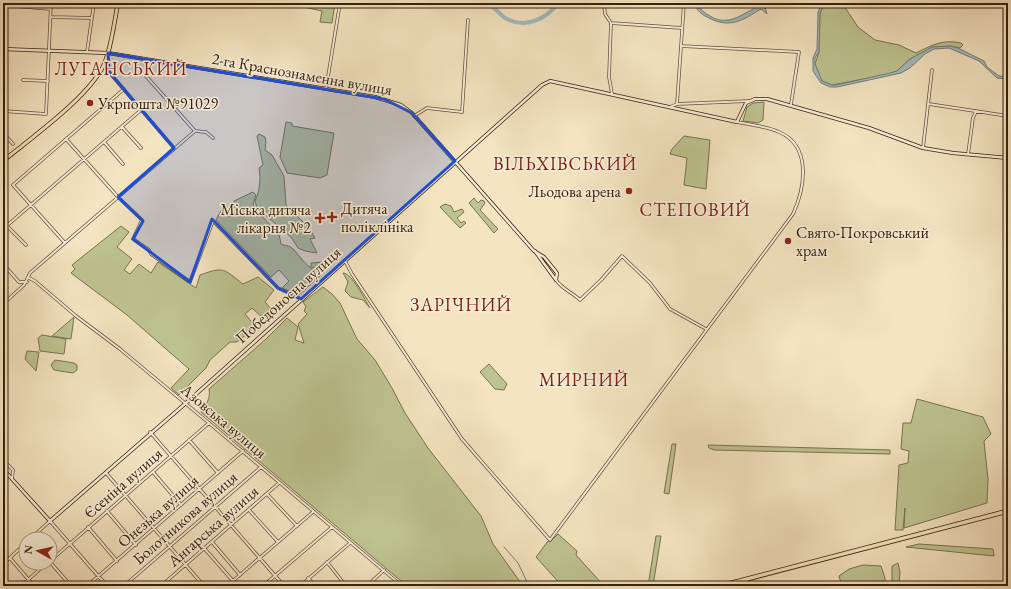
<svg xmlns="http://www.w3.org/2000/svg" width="1011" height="589" viewBox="0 0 1011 589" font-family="'EB Garamond',serif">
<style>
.green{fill:#bec491;stroke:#7a724f}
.water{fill:#a2bbbe;stroke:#767d77}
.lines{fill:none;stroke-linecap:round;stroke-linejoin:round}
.stream{stroke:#767d77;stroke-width:1}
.river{stroke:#a2bbbe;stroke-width:4}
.street-casing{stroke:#65523a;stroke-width:3.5}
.secondary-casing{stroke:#35210d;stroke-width:4}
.primary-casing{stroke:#35210d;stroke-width:4.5}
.highway-casing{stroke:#35210d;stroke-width:5}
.street{stroke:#f8edd7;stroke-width:2}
.secondary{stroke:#f8edd7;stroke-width:2.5}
.primary{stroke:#f4e4c1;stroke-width:3}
.highway{stroke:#f4e4c1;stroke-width:3.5}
.marked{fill:#1d4ed8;fill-opacity:0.2;stroke:#1d4ed8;stroke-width:3;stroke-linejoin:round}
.poi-dot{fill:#8f2418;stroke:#f8edd7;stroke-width:1.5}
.labels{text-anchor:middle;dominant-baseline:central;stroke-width:3;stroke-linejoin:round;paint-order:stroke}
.street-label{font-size:16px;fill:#35210d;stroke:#f8edd7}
.poi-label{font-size:16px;fill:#35210d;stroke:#f8edd7;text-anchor:start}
.quarter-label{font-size:18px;letter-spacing:1px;fill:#7a1f14;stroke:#f8edd7}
</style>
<rect width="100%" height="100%" fill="#f4e4c1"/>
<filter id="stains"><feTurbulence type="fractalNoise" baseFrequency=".005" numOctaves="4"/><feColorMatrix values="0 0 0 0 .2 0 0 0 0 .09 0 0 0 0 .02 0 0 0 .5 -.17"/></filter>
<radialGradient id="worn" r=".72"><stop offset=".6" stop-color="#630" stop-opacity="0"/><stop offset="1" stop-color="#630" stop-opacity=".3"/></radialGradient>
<path class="green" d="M285,3H335L332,23L320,22L322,11Z
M824,3H842L858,27L875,40L899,45L916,53C932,45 943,39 961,43L963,45L960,48L950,46L934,47L910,59L897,71L885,75L832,85L822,81L815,64L819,52L820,13Z
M764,102L763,120L758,123L743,121L747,107L753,103Z
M286,122L292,123V126L334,133L327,175L320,178L287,173L280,157Z
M259,134L265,137L266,142L265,150L272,155L284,176L286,205L309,228L315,238L310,239L317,253L305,251L298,248L291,237L257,208L255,201C260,190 261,180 259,168L263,165L257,136Z
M684,136L710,140L706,189L684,185L687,158L670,154L672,149Z
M253,192L256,195L253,204L255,209L279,234L281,244C285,246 289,245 293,249C300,256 304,264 314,270L315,268L311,267V263L322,262L324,265L317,272L321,275L299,295L282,288L289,281L279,270L271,277L216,220L221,211L230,217L236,213L234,201Z
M474,198L478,203L481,200L484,201L485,203L480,210L498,229L494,233L469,203Z
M445,204L451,206L454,212L462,209L464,212L457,218L461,223L464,221L466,223L460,228L440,207Z
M121,226L129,232L117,247L132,259L124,270L130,274L139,264L151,273L158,262L196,288L200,275C225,266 223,269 243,284L258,277L274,290L265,302L273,311L264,319L252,308L245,314L256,327L237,342H230L210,360L206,368L179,395L171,388L189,369L127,315L71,273L75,269L72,265Z
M343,273C352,273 365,300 370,308L363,300L351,297L345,291L348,282Z
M323,287L332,294L340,303L357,339L375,360L392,388L405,413L428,448L481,516L493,544L523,586H407L201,412C206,405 211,398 209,389L266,339L287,318L298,327L295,340L304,343L298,324L307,314L304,311L306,307L303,302Z
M74,317L71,339L52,336Z
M42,335L66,339L64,354L40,351L38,338Z
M27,351L39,352L36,371L25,359Z
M55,360L74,363L77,365V370L73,373L54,370L51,365Z
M489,364L507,384L504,390L495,389L480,372Z
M917,399L983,417L991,434L984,441L988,480L987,503L904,528L905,508L903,530H895L899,465L908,463L909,451L901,449L903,423H911Z
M672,444H676L669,494L664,493Z
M708,445L890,450V454L714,450L709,448Z
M558,534L577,551L576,555L604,586H562L536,557L548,541L550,542Z
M656,536H661L653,586H648Z
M919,544L993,549L994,556L906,547Z
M898,563L900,572L899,586H892V566Z
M863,565L881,566L885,578V586H842L839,576L849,569Z"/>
<path class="water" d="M694,3H697C700,9 704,13 710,16C734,31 750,3 773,3L765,7L767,14L761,9C743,20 730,29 709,18C702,15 697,11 694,3Z
M822,3L824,5L820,13L819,52L815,58V64L822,81L832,85H836L890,73L897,71L910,59L932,47L950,46L958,48L984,61L987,67L999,76L1008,77V79L997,78L979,61L949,48L934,49L925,54L910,68L901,73L837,87H830L821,83L813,71V58L817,49L818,12Z"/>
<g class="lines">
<path class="stream" d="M504,547L518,563L529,586"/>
<path class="river" d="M489,3C494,8 500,14 505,18C524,29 546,20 558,3"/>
<g class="street-casing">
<path id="street" d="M604,3L605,14L611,23L609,77L612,94
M3,5L51,9
M51,17L92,18
M611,23L682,28
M681,46L799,52L791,104
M87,52L94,3
M106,59L109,72L174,148
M145,75L195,131
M23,80L48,81
M3,89L4,49
M326,89L340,3
M677,104L684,3
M929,104L1008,116
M670,107L677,104L749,101
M3,111L46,114L51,3
M414,116L427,108L462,112L468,20
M122,127L141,148
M3,133L13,144
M66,139L118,197L142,220L133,239L149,250L151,254L190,282L213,221L278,288L301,299
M104,142L123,164
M923,148L932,70
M968,154L973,118L976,111
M7,226L26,245
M3,229L141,110
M65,243L13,185L124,89
M345,261L352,274L462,439L550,540L793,214C805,188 812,146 779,132C766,126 751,125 737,122
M3,264L19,282H27
M29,278L35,281L76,316L120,349L209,423L402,586
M556,280C562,289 572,292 580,300L601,280L622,256L650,283L670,309L706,329
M3,304L24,285L30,273L195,131L206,132L213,138
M150,432L284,586
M189,440L218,473
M3,460L13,470L12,479
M153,472L181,505
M106,473L204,586
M3,475L5,478L9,475
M267,494L297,526
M249,510L278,542
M107,511L136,545
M88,527L117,561
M30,539L50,521L107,586
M212,542L240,575
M204,548L233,581
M10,558L34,586
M50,561L209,423
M50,562L71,586
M327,562L346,586
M3,564L26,543
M308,578L315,586
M168,581L172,586
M21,586L47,563
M87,586L243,451
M124,586L261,467
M161,586L279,483
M227,586L313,512
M263,586L332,527
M300,586L350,543
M367,586L384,570"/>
</g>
<g class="secondary-casing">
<path id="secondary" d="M3,49L108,53L375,97L401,105L412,113L534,251L544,257L557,273L556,280
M535,251L556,280
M3,469L50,521L186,403L542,85L550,81L737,122L746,103L755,99H767L869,128L923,148L953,153L1008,158"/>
</g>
<g class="primary-casing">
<path id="primary" d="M3,161C30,139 93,94 105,62C112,44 114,23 118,3"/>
</g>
<g class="highway-casing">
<path id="highway" d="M720,586L1008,511"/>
</g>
<use href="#street" class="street"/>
<use href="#secondary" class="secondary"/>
<use href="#primary" class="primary"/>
<use href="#highway" class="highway"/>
</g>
<path class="marked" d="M108,53L384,99L412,113L455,161L301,299L278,288L212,219L190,282L133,239L143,221L118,197L174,148L109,72Z"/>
<g class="poi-dot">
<circle cx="90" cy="103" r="4"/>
<circle cx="629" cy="191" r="4"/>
<path d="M330 211h4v4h4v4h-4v4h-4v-4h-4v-4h4z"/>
<path d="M318 212h4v4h4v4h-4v4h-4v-4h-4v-4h4z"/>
<circle cx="788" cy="241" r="4"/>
</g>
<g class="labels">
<g class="street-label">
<text transform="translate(302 74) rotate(10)">2-га Краснознаменна вулиця</text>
<text transform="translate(288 295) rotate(-42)">Победоносна вулиця</text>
<text transform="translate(224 421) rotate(40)">Азовська вулиця</text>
<text transform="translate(123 483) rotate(-41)">Єсеніна вулиця</text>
<text transform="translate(158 511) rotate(-41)">Онезька вулиця</text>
<text transform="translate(185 518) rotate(-41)">Болотникова вулиця</text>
<text transform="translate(213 526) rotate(-41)">Ангарська вулиця</text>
</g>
<g class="poi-label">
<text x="98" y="103">Укрпошта №91029</text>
<text x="621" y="191" text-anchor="end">Льодова арена</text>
<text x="341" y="208">Дитяча<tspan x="341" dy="18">поліклініка</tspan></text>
<text x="311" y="209" text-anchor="end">Міська дитяча<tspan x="311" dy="18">лікарня №2</tspan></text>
<text x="796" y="232">Свято-Покровський<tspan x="796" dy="18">храм</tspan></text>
</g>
<g class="quarter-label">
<text x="121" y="68">ЛУГАНСЬКИЙ</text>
<text x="565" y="163">ВІЛЬХІВСЬКИЙ</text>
<text x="695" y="209">СТЕПОВИЙ</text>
<text x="461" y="304">ЗАРІЧНИЙ</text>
<text x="584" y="379">МИРНИЙ</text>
</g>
</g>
<rect width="1011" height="589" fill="none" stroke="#f4e4c1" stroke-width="16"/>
<rect x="4" y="4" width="1003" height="581" fill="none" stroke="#35210d" stroke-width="2"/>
<rect x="8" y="8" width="995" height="573" fill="none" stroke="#35210d"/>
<g transform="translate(38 551) rotate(278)"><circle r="19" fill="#f8edd7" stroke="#aa9b86"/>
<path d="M0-3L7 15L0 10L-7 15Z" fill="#8f2418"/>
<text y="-6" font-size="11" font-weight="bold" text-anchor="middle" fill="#35210d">N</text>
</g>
<rect width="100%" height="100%" filter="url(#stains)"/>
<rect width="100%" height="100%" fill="url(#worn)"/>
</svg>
